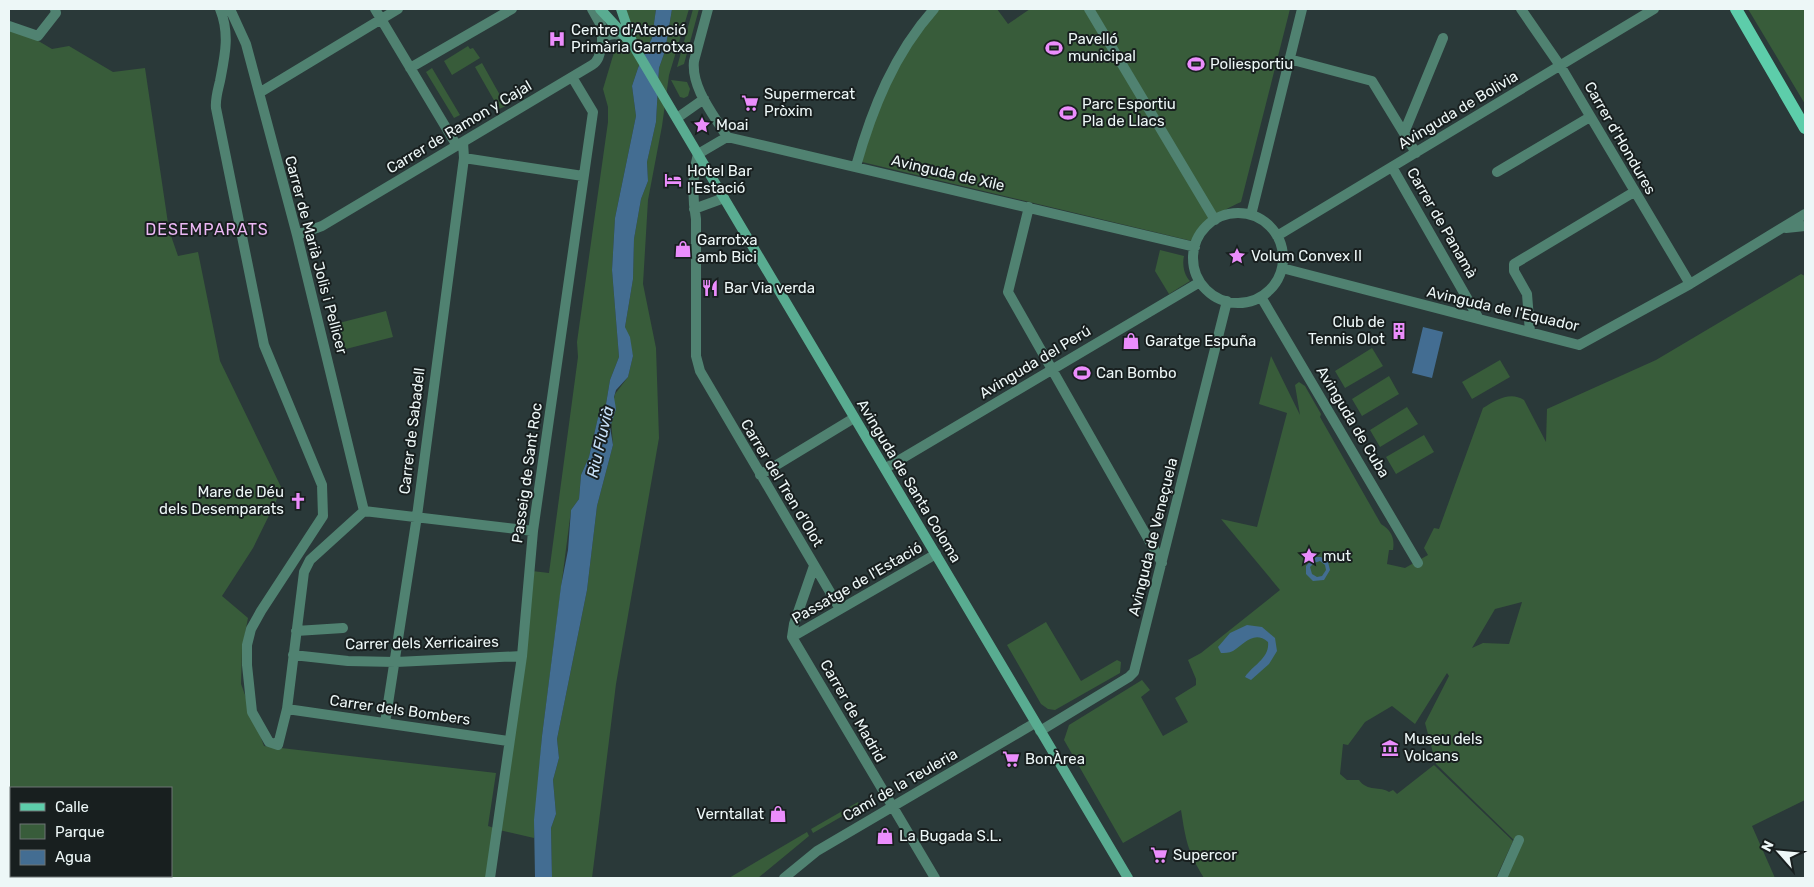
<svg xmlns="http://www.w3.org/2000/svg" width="1814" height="887" viewBox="0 0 1814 887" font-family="Rubik,sans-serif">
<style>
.green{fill:#385c3a;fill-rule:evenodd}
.water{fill:#436d92;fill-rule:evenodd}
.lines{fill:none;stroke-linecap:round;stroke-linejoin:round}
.street{stroke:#508271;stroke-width:10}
.secondary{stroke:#59ac91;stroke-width:10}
.primary{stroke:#5dcdaa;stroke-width:12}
.labels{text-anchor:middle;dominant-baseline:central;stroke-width:4;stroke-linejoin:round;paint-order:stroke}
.poi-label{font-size:15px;fill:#edf7f7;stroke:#181f1f;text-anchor:start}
.street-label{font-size:15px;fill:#edf7f7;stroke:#181f1f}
.neighbourhood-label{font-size:16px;letter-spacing:1px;fill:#ecb8f5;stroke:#181f1f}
.water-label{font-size:16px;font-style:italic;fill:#c8e1f9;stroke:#181f1f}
</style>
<rect width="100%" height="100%" fill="#2a3939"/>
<path class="green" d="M627,9H656L652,38L638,68L632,86L636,116L615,218L612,270L619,357L610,380L606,404L599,413L589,457L581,475L579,499L571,510L542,736L534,838L495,829L486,878H9V30L35,39L52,49L69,46L113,72L145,68L169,230L178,256L198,252L220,361L282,489L253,548L222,596L248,618L242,649L241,684L264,746L496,773L488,826L494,828L532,571L549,573L578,357L577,342L608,122V107L603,89ZM11,788H171V876H11Z
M672,9H689L669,75L662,126L648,200L643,284L656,348L659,438L616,684L592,878H552L551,828L556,814L553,780L559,758L557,739L587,590L597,506L613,445L611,419L616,408L613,403L615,394L628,377L633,356L625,327L633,279L634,239L641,199L648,181L647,162L656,122L659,68L665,51Z
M693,9H699L684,64L677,67Z
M935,9H997L1008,24L1030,9H1290L1241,202C1219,212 1205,221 1192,241L862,162L880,95Z
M1748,9H1805V104Z
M468,46L470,49L473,48L480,58L452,75L444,61Z
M482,63L506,106L499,109L475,67Z
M432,68L460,115L454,118L426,72Z
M671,80L687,82L690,89L688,96L684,98L680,97Z
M1160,250L1184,256C1182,264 1184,275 1190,281L1169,294L1155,271Z
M1801,274L1805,276V800L1752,826L1775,878H1500L1519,845L1436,764L1425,723L1449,676L1447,673L1415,724L1392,706L1365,722L1348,745L1343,744L1340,774L1347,780H1359C1367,792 1381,786 1389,792L1393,790L1397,794L1434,765L1513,841L1496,878H1204C1187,850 1186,841 1181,810L1123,843L1064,740L1069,725L1142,680L1150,690L1141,697L1163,736L1188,722L1175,698L1196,685V679L1188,660L1201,653L1280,590L1221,519L1257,527L1287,413L1259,404L1271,356L1300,415L1295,385L1299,382L1305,386L1321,414L1320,417L1381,524C1391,530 1395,538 1393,550H1389L1387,564L1405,568L1428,555L1424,548L1434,528L1439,529L1483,408C1496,400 1510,391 1524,400L1546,442L1547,409L1656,360ZM1522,602L1509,644L1483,643L1472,648L1495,609Z
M386,311L393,337L338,351L331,325Z
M1372,348L1383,366L1345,388L1335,371Z
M1500,360L1510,377L1472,399L1462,382Z
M1389,376L1399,394L1362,416L1352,399Z
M1407,407L1418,424L1380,447L1370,430Z
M1424,435L1434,452L1396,474L1386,457Z
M1046,622L1081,681L1117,660L1121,662L1120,673L1055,710L1048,709L1041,704L1007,645Z
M858,802L860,806L813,833L811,829Z
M807,832L809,836L758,878H729Z"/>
<path class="water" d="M656,9H672L665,51L659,68L656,122L647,162L648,181L641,199L634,239L633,279L625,327L630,337L633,356L628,377L616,390L614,397L616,409L610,427L613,445L597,506L587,590L557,739L559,758L553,780L556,814L551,828L552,878H535L534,820L542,736L561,586L568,550L571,510L579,499L581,475L589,457L599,413L606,404L610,380L619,357L612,270L615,218L636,116L632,86L638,68L652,38Z
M1423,327L1443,332L1432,378L1412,373Z
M1314,557H1321L1328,562L1330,570L1324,580L1313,581L1306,574V566ZM1320,561L1325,565L1326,570L1322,576L1317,577L1312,574L1310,567L1314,563Z
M1247,625L1262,627L1275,638L1277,651L1269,664L1251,680L1245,677C1253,665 1270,658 1268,642C1254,630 1244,644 1233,651C1229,653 1224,653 1221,653L1218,647L1230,633Z"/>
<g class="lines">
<path class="street" d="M220,9C230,34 225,55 220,81C218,90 215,99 216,108L264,345L322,485L323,516L261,611L251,629L247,645V665L252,712L269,742L278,745L287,709L304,572L310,560L364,511
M230,9L246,44L297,235L364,511
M375,9L457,146
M592,9L602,27V42
M708,9L694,61C691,88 714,115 727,137
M1089,9L1215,220
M1521,9L1561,67L1690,284
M9,26L38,36L56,13L55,9
M1289,59L1372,81L1416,153
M410,68L512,9
M259,93L398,9
M677,118L704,99
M1404,133L1443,38
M464,158L583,176
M856,166C872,109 894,54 934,9
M1392,167L1479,319
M1497,172L1590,117
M1029,207L1008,292L1162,563
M694,209L724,198
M1193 258a45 45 0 1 1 90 0a45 45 0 1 1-90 0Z
M1251,215L1302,9
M1786,228L1805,226
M297,235L322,226L592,65C608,55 592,30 621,35
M1277,236L1654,9
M1282,268L1579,345L1690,284L1805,214
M1261,297L1418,563
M1530,332L1527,294L1514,271V264L1634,192
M886,468L1200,282
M760,475L854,418
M364,511L533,531
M840,609L700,371L696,356V219C692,197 692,177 698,154L727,137L1195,247
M296,631L343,628
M792,637L935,878
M792,637L936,554
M792,637L794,624L814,566
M293,655L348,661L396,662L522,656
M287,709L508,741
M385,723L417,516L464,158L463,142
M1040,731L1129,677L1134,672L1227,301
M490,878L522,656L533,531L593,112L572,77
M784,878L817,851L1035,723
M1502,878L1519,840"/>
<path class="secondary" d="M600,9L633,45L1128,878
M621,9L633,44"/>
<path class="primary" d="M1736,9L1805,128"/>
</g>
<defs>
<g id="hospital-bare" transform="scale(1.35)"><path d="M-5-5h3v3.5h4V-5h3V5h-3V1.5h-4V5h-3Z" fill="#eb8dfc" stroke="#181f1f" stroke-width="2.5" paint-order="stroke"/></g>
<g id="stadium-bare" transform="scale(1.35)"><path d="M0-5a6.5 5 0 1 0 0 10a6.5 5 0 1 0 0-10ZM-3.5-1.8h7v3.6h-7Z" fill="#eb8dfc" stroke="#181f1f" stroke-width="2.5" paint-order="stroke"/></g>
<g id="supermarket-bare" transform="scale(1.35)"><path d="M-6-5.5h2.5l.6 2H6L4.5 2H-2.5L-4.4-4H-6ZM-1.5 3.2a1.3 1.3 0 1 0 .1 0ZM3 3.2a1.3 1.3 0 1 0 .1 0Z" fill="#eb8dfc" stroke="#181f1f" stroke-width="2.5" paint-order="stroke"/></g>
<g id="sight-bare" transform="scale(1.35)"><path d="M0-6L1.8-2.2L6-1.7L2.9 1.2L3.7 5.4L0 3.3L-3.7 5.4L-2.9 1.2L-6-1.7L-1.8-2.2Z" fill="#eb8dfc" stroke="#181f1f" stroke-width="2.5" paint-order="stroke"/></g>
<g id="hotel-bare" transform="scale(1.35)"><path d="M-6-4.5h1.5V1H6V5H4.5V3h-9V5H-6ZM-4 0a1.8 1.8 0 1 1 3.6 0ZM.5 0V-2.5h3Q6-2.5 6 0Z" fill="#eb8dfc" stroke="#181f1f" stroke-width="2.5" paint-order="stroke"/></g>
<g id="shop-bare" transform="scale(1.35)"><path d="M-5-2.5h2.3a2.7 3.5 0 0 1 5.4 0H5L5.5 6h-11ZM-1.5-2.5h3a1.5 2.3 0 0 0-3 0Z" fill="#eb8dfc" stroke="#181f1f" stroke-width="2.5" paint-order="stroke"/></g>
<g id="restaurant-bare" transform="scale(1.35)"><path d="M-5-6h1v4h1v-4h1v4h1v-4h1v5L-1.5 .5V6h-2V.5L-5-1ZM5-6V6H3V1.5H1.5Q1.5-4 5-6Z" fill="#eb8dfc" stroke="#181f1f" stroke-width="2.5" paint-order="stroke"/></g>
<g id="building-bare" transform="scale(1.35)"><path d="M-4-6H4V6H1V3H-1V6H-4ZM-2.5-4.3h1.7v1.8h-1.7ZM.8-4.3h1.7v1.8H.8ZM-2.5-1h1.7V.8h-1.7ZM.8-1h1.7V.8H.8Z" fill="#eb8dfc" stroke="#181f1f" stroke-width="2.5" paint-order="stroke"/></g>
<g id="church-bare" transform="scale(1.35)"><path d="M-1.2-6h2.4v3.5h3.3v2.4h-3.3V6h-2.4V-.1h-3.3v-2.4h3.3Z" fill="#eb8dfc" stroke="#181f1f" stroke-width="2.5" paint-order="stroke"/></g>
<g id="museum-bare" transform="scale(1.35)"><path d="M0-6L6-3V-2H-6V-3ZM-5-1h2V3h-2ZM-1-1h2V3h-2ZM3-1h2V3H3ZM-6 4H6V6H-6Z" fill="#eb8dfc" stroke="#181f1f" stroke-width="2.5" paint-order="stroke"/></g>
</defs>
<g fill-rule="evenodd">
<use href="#hospital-bare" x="557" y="39"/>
<use href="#stadium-bare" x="1054" y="48"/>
<use href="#stadium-bare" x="1196" y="64"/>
<use href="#supermarket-bare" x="750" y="103"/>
<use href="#stadium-bare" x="1068" y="113"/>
<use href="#sight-bare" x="702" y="125"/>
<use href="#hotel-bare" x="673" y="180"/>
<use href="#shop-bare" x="683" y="249"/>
<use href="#sight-bare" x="1237" y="256"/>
<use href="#restaurant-bare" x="710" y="288"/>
<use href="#building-bare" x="1399" y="331"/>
<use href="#shop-bare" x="1131" y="341"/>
<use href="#stadium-bare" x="1082" y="373"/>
<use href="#church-bare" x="298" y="501"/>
<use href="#sight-bare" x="1309" y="556"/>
<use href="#museum-bare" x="1390" y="748"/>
<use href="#supermarket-bare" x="1011" y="759"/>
<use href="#shop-bare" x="778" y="814"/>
<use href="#shop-bare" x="885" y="836"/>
<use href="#supermarket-bare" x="1159" y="855"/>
</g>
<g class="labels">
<g class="poi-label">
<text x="571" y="30">Centre d'Atenció<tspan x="571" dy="17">Primària Garrotxa</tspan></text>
<text x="1068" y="39">Pavelló<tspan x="1068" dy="17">municipal</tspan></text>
<text x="1210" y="64">Poliesportiu</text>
<text x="764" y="94">Supermercat<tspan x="764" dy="17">Pròxim</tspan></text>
<text x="1082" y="104">Parc Esportiu<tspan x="1082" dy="17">Pla de Llacs</tspan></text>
<text x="716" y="125">Moai</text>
<text x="687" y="171">Hotel Bar<tspan x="687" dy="17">l'Estació</tspan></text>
<text x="697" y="240">Garrotxa<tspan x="697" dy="17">amb Bici</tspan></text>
<text x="1251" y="256">Volum Convex II</text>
<text x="724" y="288">Bar Via verda</text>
<text x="1385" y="322" text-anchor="end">Club de<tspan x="1385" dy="17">Tennis Olot</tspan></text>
<text x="1145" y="341">Garatge Espuña</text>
<text x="1096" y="373">Can Bombo</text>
<text x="284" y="492" text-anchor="end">Mare de Déu<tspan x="284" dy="17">dels Desemparats</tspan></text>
<text x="1323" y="556">mut</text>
<text x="1404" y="739">Museu dels<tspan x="1404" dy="17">Volcans</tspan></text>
<text x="1025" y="759">BonÀrea</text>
<text x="764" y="814" text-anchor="end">Verntallat</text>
<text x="899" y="836">La Bugada S.L.</text>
<text x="1173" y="855">Supercor</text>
</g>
<g class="street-label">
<text transform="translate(1458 110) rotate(-31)">Avinguda de Bolivia</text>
<text transform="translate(459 127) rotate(-31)">Carrer de Ramon y Cajal</text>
<text transform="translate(1620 138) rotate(60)">Carrer d'Hondures</text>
<text transform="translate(948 173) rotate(13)">Avinguda de Xile</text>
<text transform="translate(1442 223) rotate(60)">Carrer de Panamà</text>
<text transform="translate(316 255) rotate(75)">Carrer de Marià Jolis i Pellicer</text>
<text transform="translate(1503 309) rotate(13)">Avinguda de l'Equador</text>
<text transform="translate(1035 362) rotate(-31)">Avinguda del Perú</text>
<text transform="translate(1353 422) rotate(59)">Avinguda de Cuba</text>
<text transform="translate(412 431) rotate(-83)">Carrer de Sabadell</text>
<text transform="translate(527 473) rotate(-82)">Passeig de Sant Roc</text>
<text transform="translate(909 481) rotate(59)">Avinguda de Santa Coloma</text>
<text transform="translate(782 483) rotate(59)">Carrer del Tren d'Olot</text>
<text transform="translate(1153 537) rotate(-76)">Avinguda de Veneçuela</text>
<text transform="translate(857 583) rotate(-30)">Passatge de l'Estació</text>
<text transform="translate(422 643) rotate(-1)">Carrer dels Xerricaires</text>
<text transform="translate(400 710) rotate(8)">Carrer dels Bombers</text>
<text transform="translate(853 711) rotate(60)">Carrer de Madrid</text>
<text transform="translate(900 785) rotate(-30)">Camí de la Teuleria</text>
</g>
<g class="neighbourhood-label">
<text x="207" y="229">DESEMPARATS</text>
</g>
<g class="water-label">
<text transform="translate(600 442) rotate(-77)">Riu Fluvià</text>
</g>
</g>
<rect width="1814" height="887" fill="none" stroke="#edf7f7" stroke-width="20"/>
<rect x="10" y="787" width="162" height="90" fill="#181f1f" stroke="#6d7575"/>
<rect x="20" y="803" width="25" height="8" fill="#5dcdaa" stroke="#6d7575"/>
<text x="55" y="812" font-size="15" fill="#edf7f7">Calle</text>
<rect x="20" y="824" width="25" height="15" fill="#385c3a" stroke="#6d7575"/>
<text x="55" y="837" font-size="15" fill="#edf7f7">Parque</text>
<rect x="20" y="850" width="25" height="15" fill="#436d92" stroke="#6d7575"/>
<text x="55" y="862" font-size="15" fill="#edf7f7">Agua</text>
<g transform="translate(1779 852) rotate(297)" stroke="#181f1f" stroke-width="4" paint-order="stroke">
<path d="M0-4L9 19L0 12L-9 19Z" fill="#edf7f7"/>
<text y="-8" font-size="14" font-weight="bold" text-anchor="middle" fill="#edf7f7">N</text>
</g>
</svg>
